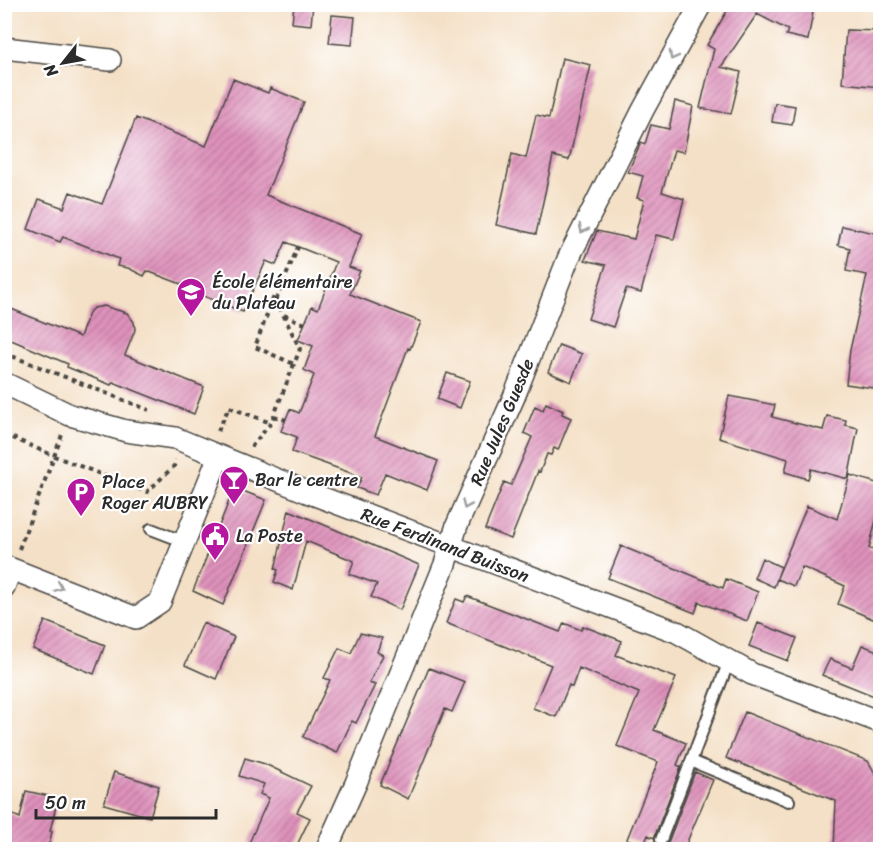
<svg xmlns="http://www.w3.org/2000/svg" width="885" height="854" viewBox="0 0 885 854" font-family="Sriracha,sans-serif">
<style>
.building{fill:url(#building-hatch)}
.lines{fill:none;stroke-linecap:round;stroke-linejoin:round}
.service-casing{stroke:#494642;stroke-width:14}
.minor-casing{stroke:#494642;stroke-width:24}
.path{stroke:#494642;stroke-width:4;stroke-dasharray:4.5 4.5;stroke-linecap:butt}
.service{stroke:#fff;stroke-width:10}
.minor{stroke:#fff;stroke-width:21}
.oneway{stroke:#a0a0a0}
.labels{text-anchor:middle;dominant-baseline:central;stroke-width:4.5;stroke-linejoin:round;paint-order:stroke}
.poi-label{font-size:18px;fill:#2b2b2b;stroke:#fff;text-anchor:start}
.street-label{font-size:18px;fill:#2b2b2b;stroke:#fff}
</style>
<defs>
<pattern id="building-hatch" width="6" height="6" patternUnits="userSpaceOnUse" patternTransform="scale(1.5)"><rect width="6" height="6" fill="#df92bc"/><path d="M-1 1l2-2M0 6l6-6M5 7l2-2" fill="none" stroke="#b57799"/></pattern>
</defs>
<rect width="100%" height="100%" fill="#fff"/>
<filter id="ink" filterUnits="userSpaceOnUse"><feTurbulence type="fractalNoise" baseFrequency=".0167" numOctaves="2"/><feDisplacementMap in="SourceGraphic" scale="12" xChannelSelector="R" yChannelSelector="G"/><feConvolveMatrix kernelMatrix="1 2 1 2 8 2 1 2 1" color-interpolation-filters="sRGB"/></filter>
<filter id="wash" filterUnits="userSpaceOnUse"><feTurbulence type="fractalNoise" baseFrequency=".008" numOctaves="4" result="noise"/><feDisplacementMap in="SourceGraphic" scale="24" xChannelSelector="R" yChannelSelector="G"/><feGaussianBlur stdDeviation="1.35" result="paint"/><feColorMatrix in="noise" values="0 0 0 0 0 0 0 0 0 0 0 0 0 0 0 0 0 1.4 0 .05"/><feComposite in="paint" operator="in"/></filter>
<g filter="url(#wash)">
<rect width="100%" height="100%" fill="#f4e0c6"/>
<g id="blocks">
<path class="building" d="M294,4H313L311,25L292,23Z
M731,4H811L810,11L813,12L808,40L786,35L788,30L757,14L721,67L741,72L731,114L700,108L714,49L707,45Z
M332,15L355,17L352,45L329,43Z
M846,30L880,31V87L842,83Z
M562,58L591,65L569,160L553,156L536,234L496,225L512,154L526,158L536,115L549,118Z
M233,79L268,93L270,88L304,102L266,195L362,234L349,267L360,271L350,294L421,322L410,349L408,348L375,436L438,461L427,490L385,473L376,495L357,488L362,477L292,452L297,437L281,431L290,409L299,413L314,375L304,370L313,346L298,340L312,306L318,309L336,262L286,242L276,265L266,261L243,312L201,295L202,292L147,271L144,276L128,268L117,266L119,259L63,237L60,242L28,229L39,199L64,208L70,192L102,204L136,118L206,146Z
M675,101L693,106L684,152L674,150L662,192L684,199L674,239L656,235L641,293L626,289L613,327L588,319L606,265L585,260L597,231L634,239L644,200L637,198L643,176L628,172L641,142L645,144L651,125L669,129Z
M775,103L795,106L792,125L772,122Z
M842,226L880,234V389L846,384L850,350L867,275L846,271L850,248L838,245Z
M4,306L80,337L90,311L94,308L104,306L127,313L134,322L135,330L125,355L204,387L194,414L113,382L111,385L67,367L68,364L4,337Z
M559,345L582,354L571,382L548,372Z
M447,373L470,381L460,408L437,399Z
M729,396L775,405L772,417L823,430L827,416L846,420L845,425L858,428L848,479L811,469L808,479L785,472L788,459L719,438Z
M546,403L563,411L562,414L571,418L558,450L554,448L551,455L547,454L540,472L538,471L511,539L485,529L504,482L511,485L532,437L524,433L535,406L543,410Z
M850,475L880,484V504L869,548L880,553V622L838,604L845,586L802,567L794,586L777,579L774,587L754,578L762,558L781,567L777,578L807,506L837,519Z
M243,491L266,500L223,605L193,591L231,496Z
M289,510L419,565L400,610L371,597L377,584L349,574L354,561L306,541L293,590L274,582L278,570L275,569Z
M621,546L723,588L726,579L758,592L747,621L699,602L695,613L608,578Z
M467,596L560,632L564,623L581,630L583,626L622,641L616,655L676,678L654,730L686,743L677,765L681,767L654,838L648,835L644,845L627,839L658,762L617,746L639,693L579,668L572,687L569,685L556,717L533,708L551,665L446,623L456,599L464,602Z
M45,621L105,645L94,674L33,649Z
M203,623L234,637L216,679L185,665Z
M758,623L797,638L788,661L749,646Z
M360,633L382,638L377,652L383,655L369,683L375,685L356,723L352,721L337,753L303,737L330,680L324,678L339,648L351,653Z
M862,645L880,652V694L879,698L822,675L830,659L852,668Z
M429,668L465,682L452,712L445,709L408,799L380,785Z
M745,712L868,761L880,782V849H834L836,801L726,758Z
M245,758L265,764L311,786L297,812L310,818L295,849H263L249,843L269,798L260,794L264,784L239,776Z
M114,772L159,786L150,817L104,804Z
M695,772L713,780L684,849H682L668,843Z
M26,791L58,798L50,831L52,832L48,849H4V811L20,818Z"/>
</g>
</g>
<g filter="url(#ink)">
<use href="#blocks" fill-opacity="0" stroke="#494642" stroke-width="1.5"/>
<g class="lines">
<g class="service-casing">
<path id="service" d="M151,529L185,542
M691,761L789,801
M661,840L729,661"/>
</g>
<g class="minor-casing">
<path id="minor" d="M4,48L110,60
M4,383L70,415L126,431L175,438L307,492L677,632L752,674L880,722
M4,566L136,618L160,602L219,456
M4,587L11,569
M326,850L356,783L445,564L457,525L514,397L568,259L643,110L701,4"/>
</g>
<path class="path" d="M276,300L298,247
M284,315L305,324
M4,353L149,410
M274,416L286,420
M218,431L229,407L271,423
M4,434L54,456L147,492L174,466L176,460
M251,447L271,423L300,349L274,296L255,347L294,364
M19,549L62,435"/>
<use href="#service" class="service"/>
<use href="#minor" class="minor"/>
</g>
<defs><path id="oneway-chevron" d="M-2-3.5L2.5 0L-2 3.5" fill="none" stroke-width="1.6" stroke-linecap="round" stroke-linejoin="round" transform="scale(1.5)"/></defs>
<g class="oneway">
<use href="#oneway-chevron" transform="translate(673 56) rotate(119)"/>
<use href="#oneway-chevron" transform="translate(583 229) rotate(117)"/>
<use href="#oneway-chevron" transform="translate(466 505) rotate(114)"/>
<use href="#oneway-chevron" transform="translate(59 587) rotate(21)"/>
</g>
</g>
<defs>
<g id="school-pin" transform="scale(1.5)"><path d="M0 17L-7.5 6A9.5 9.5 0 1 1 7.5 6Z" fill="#b5179e" stroke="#fff"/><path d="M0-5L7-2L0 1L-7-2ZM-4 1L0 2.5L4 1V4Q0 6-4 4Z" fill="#fff"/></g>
<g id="bar-pin" transform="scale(1.5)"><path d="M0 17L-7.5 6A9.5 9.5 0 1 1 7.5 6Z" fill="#b5179e" stroke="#fff"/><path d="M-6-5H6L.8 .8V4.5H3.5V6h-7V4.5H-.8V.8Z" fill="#fff"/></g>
<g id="parking-pin" transform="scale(1.5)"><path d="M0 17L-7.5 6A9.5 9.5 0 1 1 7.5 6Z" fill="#b5179e" stroke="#fff"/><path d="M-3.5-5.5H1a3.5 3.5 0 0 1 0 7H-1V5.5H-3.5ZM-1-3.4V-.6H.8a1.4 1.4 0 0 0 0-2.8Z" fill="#fff"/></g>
<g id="civic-pin" transform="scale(1.5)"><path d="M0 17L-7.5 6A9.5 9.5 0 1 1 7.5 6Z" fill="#b5179e" stroke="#fff"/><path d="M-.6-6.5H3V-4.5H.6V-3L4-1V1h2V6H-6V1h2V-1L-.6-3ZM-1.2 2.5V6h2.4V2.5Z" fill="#fff"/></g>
</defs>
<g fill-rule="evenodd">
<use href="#school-pin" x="191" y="292"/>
<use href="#bar-pin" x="234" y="480"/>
<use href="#parking-pin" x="81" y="492"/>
<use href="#civic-pin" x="215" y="536"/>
</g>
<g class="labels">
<g class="poi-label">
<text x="212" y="282">École élémentaire<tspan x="212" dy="21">du Plateau</tspan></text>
<text x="255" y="480">Bar le centre</text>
<text x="102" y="482">Place<tspan x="102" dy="21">Roger AUBRY</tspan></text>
<text x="236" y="536">La Poste</text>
</g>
<g class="street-label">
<text transform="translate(502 422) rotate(-67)">Rue Jules Guesde</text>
<text transform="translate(445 545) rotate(21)">Rue Ferdinand Buisson</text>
</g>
</g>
<rect width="885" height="854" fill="none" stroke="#fff" stroke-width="24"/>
<g transform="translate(63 63) rotate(239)" stroke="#ffffff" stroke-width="4.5" paint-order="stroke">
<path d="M0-4.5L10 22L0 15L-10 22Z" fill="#2b2b2b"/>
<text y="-9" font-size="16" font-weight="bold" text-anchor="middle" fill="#2b2b2b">N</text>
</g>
<path d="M36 809v9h180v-9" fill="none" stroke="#2b2b2b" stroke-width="3"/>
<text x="45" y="809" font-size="18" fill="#2b2b2b" stroke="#ffffff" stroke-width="4.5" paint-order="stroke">50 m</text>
</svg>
